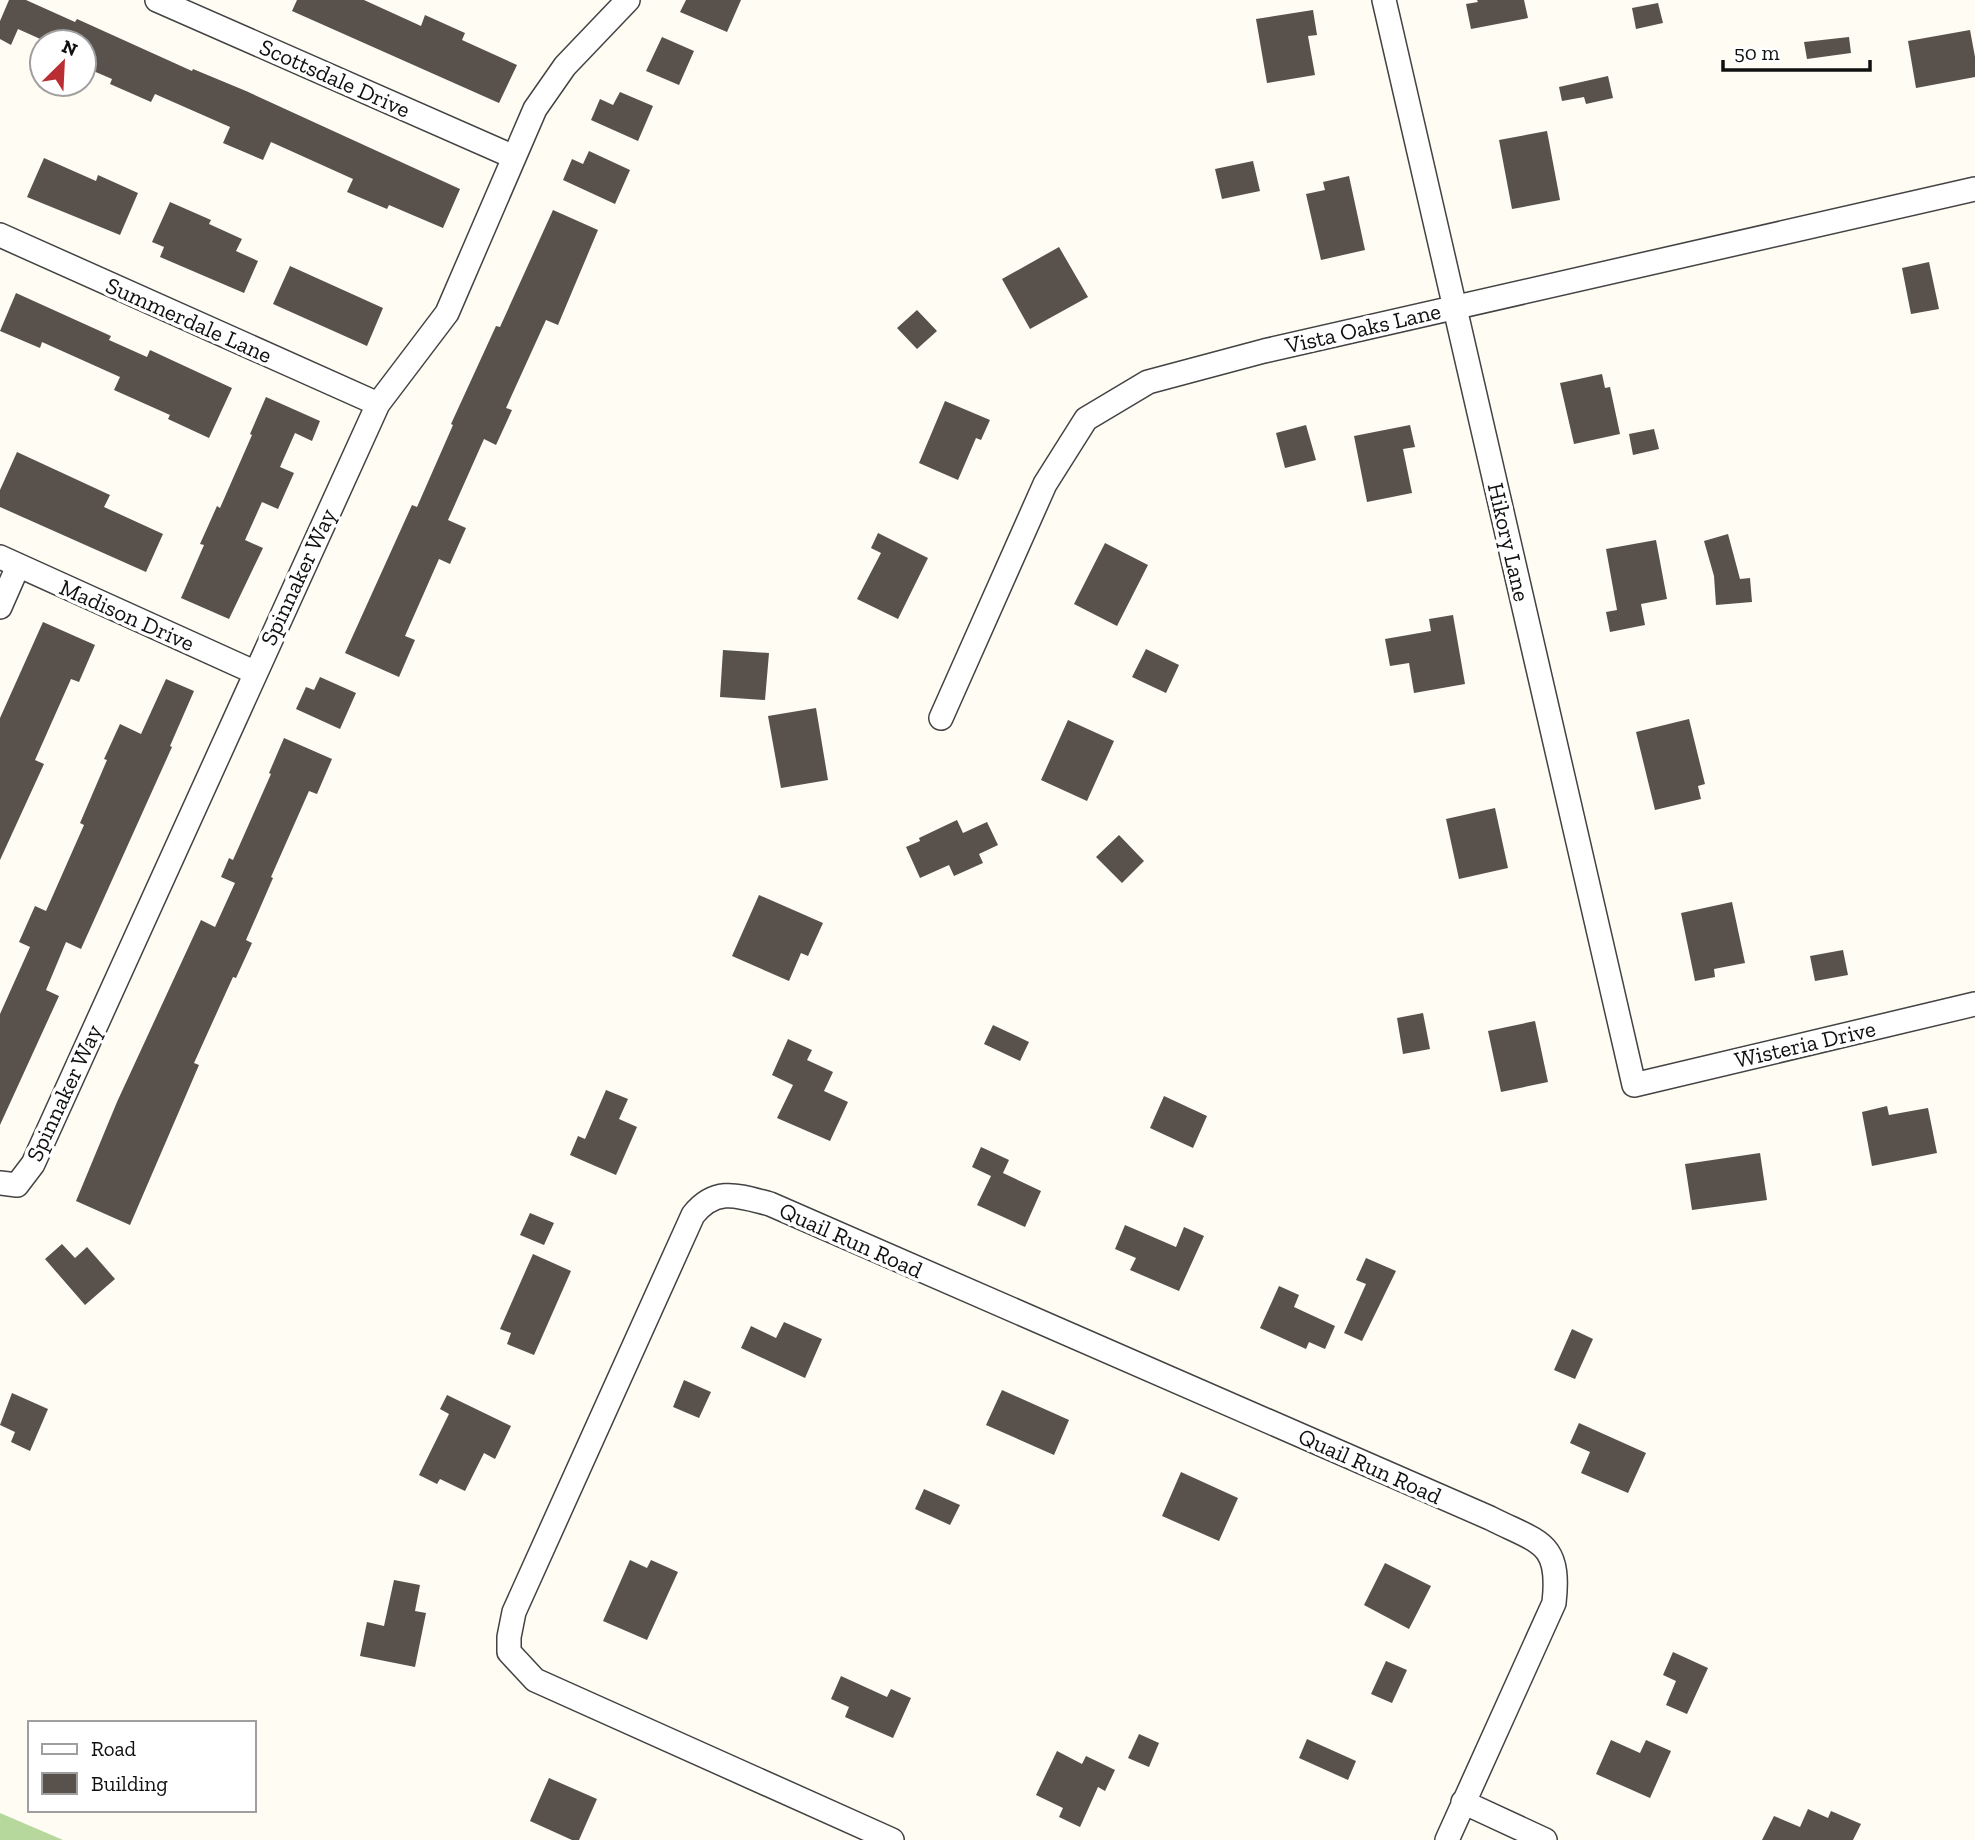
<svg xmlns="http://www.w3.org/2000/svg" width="1975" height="1840" viewBox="0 0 1975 1840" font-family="'Zilla Slab',serif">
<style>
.forest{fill:#b7d89d}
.building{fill:#58514c}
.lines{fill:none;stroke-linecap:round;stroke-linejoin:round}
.minor-casing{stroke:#434343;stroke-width:26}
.minor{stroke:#fff;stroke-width:23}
.labels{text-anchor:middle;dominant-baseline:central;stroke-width:7;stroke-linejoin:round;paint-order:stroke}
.street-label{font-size:23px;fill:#101010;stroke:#fff}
</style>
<rect width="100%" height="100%" fill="#fefcf3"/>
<path class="forest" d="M0,1813L63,1840H0Z"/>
<path class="building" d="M9,0H26L75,22L77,19L192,71L193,69L246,91L460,189L443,228L389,205L387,209L347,192L353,179L271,142L263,160L223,143L230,127L155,94L151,102L110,84L112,79L84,67V42H47L18,29L11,45L0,39V21Z
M297,0H364L421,26L425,15L465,33L462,40L517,65L499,103L292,11Z
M686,0H741L727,32L680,12Z
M1477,0H1524L1528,18L1471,29L1466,4L1478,2Z
M1658,3L1663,23L1636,29L1632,8Z
M1313,10L1317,35L1308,36L1315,75L1267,83L1256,19Z
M1970,30L1975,57V77L1916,88L1908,41Z
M662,37L694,51L679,85L646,71Z
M1849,37L1851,53L1807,59L1804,42Z
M1608,76L1613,98L1586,104L1584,97L1562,101L1559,87Z
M620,92L653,106L638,141L591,120L600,99L613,105Z
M1547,131L1560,200L1512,209L1499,140Z
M589,151L630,170L615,204L563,180L572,159L583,164Z
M44,158L96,181L98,175L138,193L120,235L27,197Z
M1253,161L1260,191L1222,199L1215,169Z
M1349,176L1365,250L1321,260L1306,194L1325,190L1323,182Z
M170,202L211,220L209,224L242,239L236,251L258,261L244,293L160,257L164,247L152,242Z
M553,210L598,230L558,325L546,320L506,408L512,410L496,445L484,439L448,520L466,528L450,564L439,559L405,636L415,640L399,677L345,653L412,505L417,507L453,425L451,424L496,326L500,327Z
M1059,247L1088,297L1030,329L1002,279Z
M1929,262L1939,309L1911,314L1902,268Z
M290,266L383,308L367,346L273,304Z
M16,293L111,336L109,340L147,357L150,350L232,388L209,438L168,419L170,415L114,390L120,377L42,342L40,348L0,331Z
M917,310L937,331L917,349L897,328Z
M1602,374L1605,388L1610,387L1620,434L1574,444L1560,383Z
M266,397L320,421L312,441L295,433L280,467L294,473L278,509L262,502L245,540L263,548L229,619L181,598L204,545L200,544L217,506L220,508L252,435L250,434Z
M945,401L990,420L981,440L976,438L958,480L919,463Z
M1306,425L1316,460L1285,468L1276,433Z
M1410,425L1415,447L1403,449L1412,493L1367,502L1354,436Z
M1654,429L1659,449L1633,455L1629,434Z
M17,452L110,495L104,507L163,534L146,572L0,507V490Z
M878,533L928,558L898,619L857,599L881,553L871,548Z
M1728,534L1740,579L1750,578L1752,602L1716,605L1714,576L1704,541Z
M1656,540L1667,599L1641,604L1645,625L1610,632L1606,612L1617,610L1606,549Z
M1105,543L1148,565L1117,626L1074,604Z
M1453,615L1465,684L1414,693L1409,663L1390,666L1385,639L1431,631L1429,619Z
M43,622L95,645L79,682L71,679L35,760L44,764L0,860V718Z
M1146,649L1179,665L1166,693L1132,677Z
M723,650L769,653L765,700L720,697Z
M320,677L356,693L340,729L296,709L306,687L314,690Z
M166,679L194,691L170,746L172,747L81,949L66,942L46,990L59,996L0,1125V1014L30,947L19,942L35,906L46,911L84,825L80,823L107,760L104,759L120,724L141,734Z
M816,708L828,780L781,788L768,716Z
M1689,719L1705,784L1698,786L1701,799L1655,810L1636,732Z
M1068,720L1114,741L1087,801L1041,780Z
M284,738L332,759L317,794L309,791L271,877L273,878L246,940L252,943L236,978L233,977L194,1063L199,1065L130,1225L76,1201L117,1102L201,920L215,927L235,883L221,877L229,858L233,860L271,774L269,773Z
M1495,808L1508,868L1459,879L1446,819Z
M957,820L963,833L987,822L998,845L979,854L983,863L954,876L949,865L920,878L906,847L920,841L919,838Z
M1119,835L1144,861L1122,883L1096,857Z
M759,895L823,923L808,956L801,953L789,981L732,956Z
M1732,902L1745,963L1714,969L1715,977L1695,981L1681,913Z
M1843,950L1848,975L1815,981L1810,956Z
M1423,1013L1430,1049L1403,1054L1397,1018Z
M1535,1021L1548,1082L1501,1092L1488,1031Z
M993,1025L1029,1042L1020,1061L984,1044Z
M788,1039L812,1050L807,1060L833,1072L824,1091L848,1102L830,1141L777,1118L793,1085L772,1075Z
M606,1090L628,1099L619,1119L637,1127L616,1175L570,1155L578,1136L585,1139Z
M1164,1096L1207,1116L1193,1148L1150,1128Z
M1887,1106L1889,1115L1928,1108L1937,1153L1872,1166L1862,1112Z
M981,1147L1009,1160L1003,1173L1041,1191L1025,1227L977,1205L991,1176L972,1167Z
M1760,1153L1767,1200L1692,1210L1685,1164Z
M530,1213L554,1223L544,1245L520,1235Z
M1125,1225L1176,1247L1184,1227L1204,1236L1179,1291L1130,1270L1136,1258L1115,1249Z
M62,1244L75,1258L87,1247L115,1279L85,1305L45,1259Z
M533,1254L571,1271L534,1355L507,1344L511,1333L500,1329Z
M1366,1258L1396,1271L1362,1341L1344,1333L1366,1284L1356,1280Z
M1279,1286L1299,1295L1294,1307L1335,1326L1325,1349L1309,1342L1306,1349L1260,1328Z
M784,1322L822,1339L805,1378L741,1348L751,1326L776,1338Z
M1572,1329L1593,1339L1575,1379L1554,1370Z
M684,1380L711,1392L699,1418L673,1407Z
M1002,1390L1069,1420L1054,1455L986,1425Z
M12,1393L48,1409L30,1451L11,1442L15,1432L0,1425Z
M447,1395L511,1426L495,1459L484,1453L465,1491L440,1479L437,1484L419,1475L449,1414L440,1409Z
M1579,1423L1646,1453L1628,1493L1581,1473L1590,1452L1570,1443Z
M1181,1472L1238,1498L1219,1541L1162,1516Z
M924,1489L960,1505L950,1525L915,1509Z
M630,1560L647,1568L651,1560L678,1572L647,1640L603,1621Z
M1385,1563L1431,1586L1409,1629L1364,1605Z
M394,1580L420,1585L415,1611L426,1613L415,1667L360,1656L367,1622L384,1626Z
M1673,1652L1708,1668L1687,1714L1666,1705L1676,1681L1663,1675Z
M1386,1661L1407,1670L1392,1703L1371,1694Z
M841,1676L887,1697L891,1689L911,1698L893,1738L845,1717L849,1707L831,1699Z
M1139,1734L1159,1743L1149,1767L1128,1758Z
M1307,1739L1356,1761L1348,1780L1299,1758Z
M1611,1740L1640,1753L1646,1740L1671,1751L1650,1798L1596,1774Z
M1057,1751L1082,1764L1086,1756L1115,1770L1105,1791L1098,1787L1080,1827L1059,1817L1063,1808L1036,1795Z
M549,1778L597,1799L579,1840H572L530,1821Z
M1808,1809L1828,1818L1831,1811L1861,1824L1853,1840H1762L1774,1816L1800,1827Z"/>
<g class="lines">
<g class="minor-casing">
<path id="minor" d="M157,0L514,157
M1384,0L1634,1085L1975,1004
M0,235L378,404
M0,557L254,672
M0,607L18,566
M941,718L1045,484L1086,419L1148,382L1264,351L1975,189
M0,1183L17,1185L33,1164L378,404L447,313L535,109L565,66L628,0
M1463,1802L1545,1840
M892,1840L535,1680L509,1652V1637L514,1612L693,1215C716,1186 739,1196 770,1204L1490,1518C1539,1543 1561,1541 1554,1603L1447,1840"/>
</g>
<use href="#minor" class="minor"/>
</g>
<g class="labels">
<g class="street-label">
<text transform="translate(335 78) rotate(24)">Scottsdale Drive</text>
<text transform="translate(189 320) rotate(24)">Summerdale Lane</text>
<text transform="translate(1363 328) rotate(-13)">Vista Oaks Lane</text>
<text transform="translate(1509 542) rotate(77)">Hikory Lane</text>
<text transform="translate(298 577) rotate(-65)">Spinnaker Way</text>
<text transform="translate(127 615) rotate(24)">Madison Drive</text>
<text transform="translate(1805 1044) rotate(-13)">Wisteria Drive</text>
<text transform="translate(64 1093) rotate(-65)">Spinnaker Way</text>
<text transform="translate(851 1240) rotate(24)">Quail Run Road</text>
<text transform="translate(1370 1466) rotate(24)">Quail Run Road</text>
</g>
</g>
<rect x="28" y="1721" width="228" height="91" fill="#ffffff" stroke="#9f9f9f" stroke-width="2"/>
<rect x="42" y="1744" width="35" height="10" fill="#ffffff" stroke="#9f9f9f" stroke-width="2"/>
<text x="91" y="1756" font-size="21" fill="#101010">Road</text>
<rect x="42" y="1773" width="35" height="21" fill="#58514c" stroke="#9f9f9f" stroke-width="2"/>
<text x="91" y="1791" font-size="21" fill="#101010">Building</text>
<g transform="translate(63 63) rotate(24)"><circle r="33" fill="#ffffff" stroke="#9f9f9f" stroke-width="2"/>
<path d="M0-5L12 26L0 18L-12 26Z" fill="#ba2d32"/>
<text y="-10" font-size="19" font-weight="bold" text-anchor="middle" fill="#101010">N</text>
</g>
<path d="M1723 60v10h147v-10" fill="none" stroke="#101010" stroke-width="3.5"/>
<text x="1734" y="60" font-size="21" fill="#101010" stroke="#ffffff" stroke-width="5" paint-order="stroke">50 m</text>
</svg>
